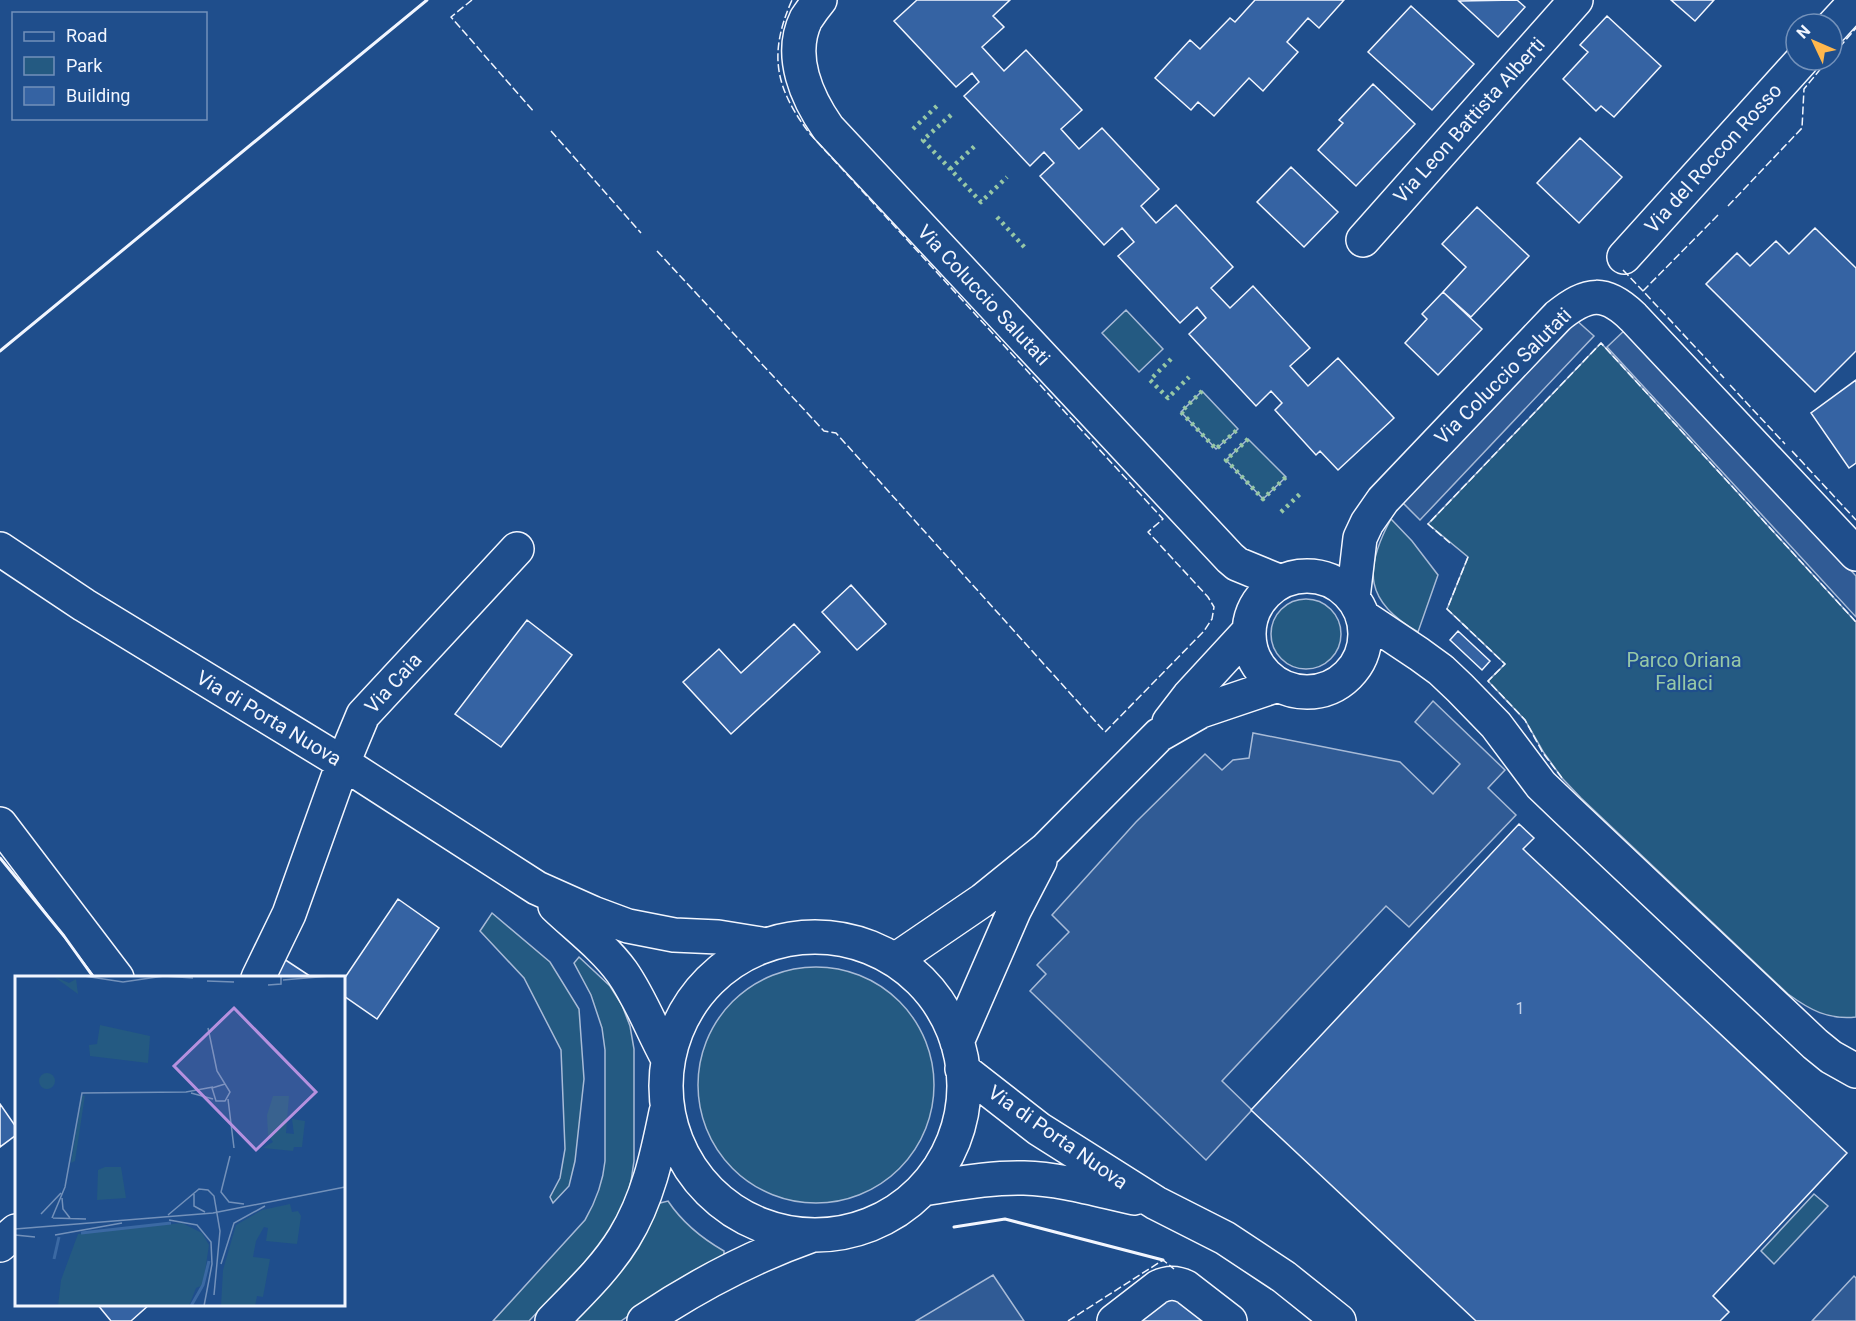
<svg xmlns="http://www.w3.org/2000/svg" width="1856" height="1321" viewBox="0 0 1856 1321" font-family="Roboto,sans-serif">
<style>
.green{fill:#245a82;stroke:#a8bbd7;stroke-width:1.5}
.parking{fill:#305b95;stroke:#a8bbd7;stroke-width:1.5}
.building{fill:#3563a3;stroke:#f2f6ff;stroke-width:1.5}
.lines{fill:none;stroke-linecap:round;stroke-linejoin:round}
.minor-casing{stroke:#f2f6ff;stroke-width:36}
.minor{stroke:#1f4e8c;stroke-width:33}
.hedge{stroke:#97c8a6;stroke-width:4.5;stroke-dasharray:3 4.5;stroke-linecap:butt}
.fence{stroke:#f2f6ff;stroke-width:1.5;stroke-dasharray:8 3;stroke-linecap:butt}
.wall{stroke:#f2f6ff;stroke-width:3}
.labels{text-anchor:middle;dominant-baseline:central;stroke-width:4.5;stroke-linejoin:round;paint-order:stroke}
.number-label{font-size:16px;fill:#c3d1e8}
.street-label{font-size:20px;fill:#f2f6ff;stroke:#1f4e8c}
.park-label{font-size:20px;fill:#97c8a6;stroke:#1f4e8c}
.inset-river{fill:none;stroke:#3b69a3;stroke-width:3}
.inset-road{fill:none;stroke:#7391ba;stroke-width:1.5}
.view{fill:#b691df;fill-opacity:0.15;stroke:#b691df;stroke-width:3}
.inset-edge{fill:none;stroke:#f2f6ff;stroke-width:3}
</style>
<rect width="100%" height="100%" fill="#1f4e8c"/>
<path class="green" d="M1126,310L1163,349L1139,372L1102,333Z
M1601,343L1856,622V1017C1828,1020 1810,1010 1788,994L1581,798L1562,778L1544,753L1525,720L1488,681L1505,664L1447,609L1468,557L1428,524Z
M1202,391L1238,429L1216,449L1181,412Z
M1248,439L1286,477L1263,499L1226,460Z
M1391,519L1412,541L1438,575L1418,632C1365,602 1363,570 1391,519Z
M1271 634a35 35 0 1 1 70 0a35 35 0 1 1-70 0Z
M492,913L550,962L579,1009L584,1079L575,1161L569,1186L553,1203L550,1197L560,1178L565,1149L561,1050L524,978L480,931Z
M579,957L610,986L622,1005L630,1026L634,1049V1161L631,1181L628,1193L614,1226L596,1250L529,1321H493L585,1220C596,1201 603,1183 605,1161V1050L602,1028L591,995L574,963Z
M698 1085a118 118 0 1 1 236 0a118 118 0 1 1-236 0Z
M1814,1194L1828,1206L1774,1264L1761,1251Z
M668,1201C682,1222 703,1239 724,1251V1259L664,1291L621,1321H572L656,1204Z"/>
<path class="parking" d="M1575,319L1594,336L1420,520L1402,502Z
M1627,328L1856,576V617L1607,347Z
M1433,701L1505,770L1488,788L1516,815L1409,927L1386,906L1222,1081L1252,1110L1206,1160L1030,991L1046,974L1037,965L1069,932L1052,915L1136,822L1205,754L1222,770L1233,760L1249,758L1253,733L1400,762L1433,794L1460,764L1415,722Z
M993,1275L1024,1321H916Z
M1854,1276L1856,1278V1321H1812Z"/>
<path class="building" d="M917,0H1010L993,16L1004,27L982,47L1004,71L1026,50L1082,110L1061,129L1079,149L1102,128L1159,189L1141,206L1156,223L1176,205L1233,267L1211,288L1230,308L1253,286L1310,348L1290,366L1308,386L1338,358L1394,418L1338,470L1320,451L1316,455L1275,410L1282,403L1271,391L1256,406L1189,334L1206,318L1197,307L1180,323L1118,256L1134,242L1122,228L1104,245L1040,176L1054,163L1044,152L1030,166L964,96L979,82L972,73L956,87L894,21Z
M1255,0H1344L1319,28L1308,18L1287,42L1298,52L1263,91L1249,78L1214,116L1198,102L1191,110L1155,78L1190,40L1200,49L1230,18L1235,22Z
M1517,0L1525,7L1498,37L1459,1Z
M1671,0H1714L1695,21Z
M1411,6L1474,64L1432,110L1368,52Z
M1607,16L1661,66L1614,117L1601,106L1596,111L1563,79L1588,52L1580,45Z
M1373,84L1415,124L1356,186L1318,150L1343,123L1339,120Z
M1580,138L1622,177L1579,223L1537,183Z
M1291,167L1338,212L1304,247L1257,202Z
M1477,207L1529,256L1471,317L1443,292L1466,267L1442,244Z
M1815,228L1856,268V351L1815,392L1706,284L1737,253L1750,266L1776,241L1789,254Z
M1443,292L1482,329L1438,375L1405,343L1427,319L1422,314Z
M1856,380V463L1849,468L1811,413Z
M851,585L886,624L857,650L822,612Z
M527,620L572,655L501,747L455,714Z
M794,624L820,652L731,734L683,682L719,649L741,673Z
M1458,631L1490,661L1482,670L1450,640Z
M1519,824L1534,838L1523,849L1847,1153L1713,1296L1729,1312L1720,1321H1476L1251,1110Z
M398,899L439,928L377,1019L344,996V979Z
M281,957L313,978H272Z
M0,1104L16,1127V1135L0,1147Z
M1174,1292L1211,1321H1138Z
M97,1304H150L131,1321H111Z"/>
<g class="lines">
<g class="minor-casing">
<path id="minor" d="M820,0C815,6 810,13 806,19C788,56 807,98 828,128L1230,558L1237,564L1281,582
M1832,27L1856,1
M1363,240L1576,0
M1624,257L1802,60
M0,549L84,605L343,763L537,888L593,913L628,926L674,935L718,937L767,945
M1249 634a58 58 0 1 1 116 0a58 58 0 1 1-116 0Z
M1353,598L1360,538L1367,523L1383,500L1558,316C1588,292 1605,290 1633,317L1856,554
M1362,616L1419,654L1441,670L1460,688L1496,725L1541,785L1566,809L1815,1044L1831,1057L1856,1071
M1169,722L1189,696L1248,632
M0,824L117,978
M555,906C577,927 604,947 622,972C641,999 652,1030 668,1059
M666 1086a149 149 0 1 1 298 0a149 149 0 1 1-298 0Z
M895,960L983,900L1046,849L1159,735L1201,711L1278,685
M258,978L289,914L343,763L363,715L517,549
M957,1042L1014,911L1040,861
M962,1069L1039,1129L1156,1203L1225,1238L1284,1277L1339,1321
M923,1189C956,1184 990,1177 1024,1178C1061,1179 1098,1190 1134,1198
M0,1245L16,1231
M552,1321C577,1295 605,1269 624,1238C648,1199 657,1156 666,1112
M644,1321C696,1286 751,1257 810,1236
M1114,1321L1158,1287C1168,1282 1176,1282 1186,1287L1230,1321"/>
</g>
<use href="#minor" class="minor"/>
<path class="hedge" d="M951,115L923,140L981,202L1007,177
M913,129L939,104
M950,169L977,144
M997,217L1026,249
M1171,359L1150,380L1168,398L1189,377
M1202,391L1181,412L1216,449L1238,429
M1248,439L1226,460L1263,499L1286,477
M1281,512L1301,493"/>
<path class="fence" d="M472,0L451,17L534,112
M1832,56L1856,28
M551,131L641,233
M1728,206L1802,128L1804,89L1828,60
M1718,215L1643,291L1724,378
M657,251L824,431L836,433L1105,732L1204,631L1212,619L1214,607L1208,597L1148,532L1163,519L810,134C775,88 768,54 792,0
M1623,270L1643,291
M1730,385L1785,444
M1792,451L1856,520
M1450,543L1428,524L1601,343L1856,622
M1468,557L1447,609L1505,664L1488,681L1525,720L1543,753L1562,778
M1068,1321L1163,1260L1174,1269"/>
<path class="wall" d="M0,351L427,0
M0,858L64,936L94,978
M954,1227L1005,1219L1163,1260"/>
</g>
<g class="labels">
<g class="number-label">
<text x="1520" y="1008">1</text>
</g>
<g class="street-label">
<text transform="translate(1469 120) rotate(-48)">Via Leon Battista Alberti</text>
<text transform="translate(1713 158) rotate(-48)">Via del Roccon Rosso</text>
<text transform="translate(984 295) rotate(47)">Via Coluccio Salutati</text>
<text transform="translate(1503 376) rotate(-45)">Via Coluccio Salutati</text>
<text transform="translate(393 683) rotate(-48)">Via Caia</text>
<text transform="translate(269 718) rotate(31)">Via di Porta Nuova</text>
<text transform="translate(1058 1137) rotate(35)">Via di Porta Nuova</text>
</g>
<g class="park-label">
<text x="1684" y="660">Parco Oriana<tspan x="1684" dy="23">Fallaci</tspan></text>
</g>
</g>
<g transform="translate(15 976)">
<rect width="330" height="330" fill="#1f4e8c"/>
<path d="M38,0L54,7L61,3L63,18ZM85,49L135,60L133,87L75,80L74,69L82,68ZM24 105a8 8 0 1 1 16 0a8 8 0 1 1-16 0ZM80,117L70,119L60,185L56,187L67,120ZM258,120H274L271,157L279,158L277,143L290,145L287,171H279L278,175L248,172L258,166L253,159L252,139ZM90,191H106L111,222L82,224L83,194ZM275,228L277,236L283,235L286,240L282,268L251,265L253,252L249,251L241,265L238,281L255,283L248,321L242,320L240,330H206L208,294L221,249L247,234ZM167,247L187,257L194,269L188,309L181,312L174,330H43L46,304L63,258Z" fill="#245a82"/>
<path class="inset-river" d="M66,257L156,247M39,283L44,261M176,330L188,309L194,285"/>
<path class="inset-road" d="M69,0L108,6L149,0M149,0L178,2M268,4L315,0M192,5L219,6M253,9L266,8V0M193,52L202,95L215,116L210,125H201L197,112L210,108M176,117L198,123M213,123L219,172M215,180L206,216L214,226L229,228M179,218V230L190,236M47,222L48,233L55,242M26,238L46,217M153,239L184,213L193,214L199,220L205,255L199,319M37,242L50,211L67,117L171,116L198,111M38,242L71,243M154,244L182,249L196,266L197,288L189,330M0,253L198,237L330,211M0,259L20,261M40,259L107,247M206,288L219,247L250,230"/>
<path class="view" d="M219,32L301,116L241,174L159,90Z"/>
<rect width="330" height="330" class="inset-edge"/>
</g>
<rect x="12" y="12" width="195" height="108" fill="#1f4e8c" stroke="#7391ba" stroke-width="1.5"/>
<rect x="24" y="32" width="30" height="9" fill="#1f4e8c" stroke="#7391ba" stroke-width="1.5"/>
<text x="66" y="42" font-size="18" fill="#f2f6ff">Road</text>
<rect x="24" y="57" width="30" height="18" fill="#245a82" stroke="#7391ba" stroke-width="1.5"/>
<text x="66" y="72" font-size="18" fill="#f2f6ff">Park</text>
<rect x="24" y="87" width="30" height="18" fill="#3563a3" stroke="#7391ba" stroke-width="1.5"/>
<text x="66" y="102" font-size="18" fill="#f2f6ff">Building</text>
<g transform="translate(1814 42) rotate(314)"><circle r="28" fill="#1f4e8c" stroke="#7391ba" stroke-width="1.5"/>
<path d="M0-4.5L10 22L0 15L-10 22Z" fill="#ffb74d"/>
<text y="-9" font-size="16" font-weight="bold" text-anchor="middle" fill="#f2f6ff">N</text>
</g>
</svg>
